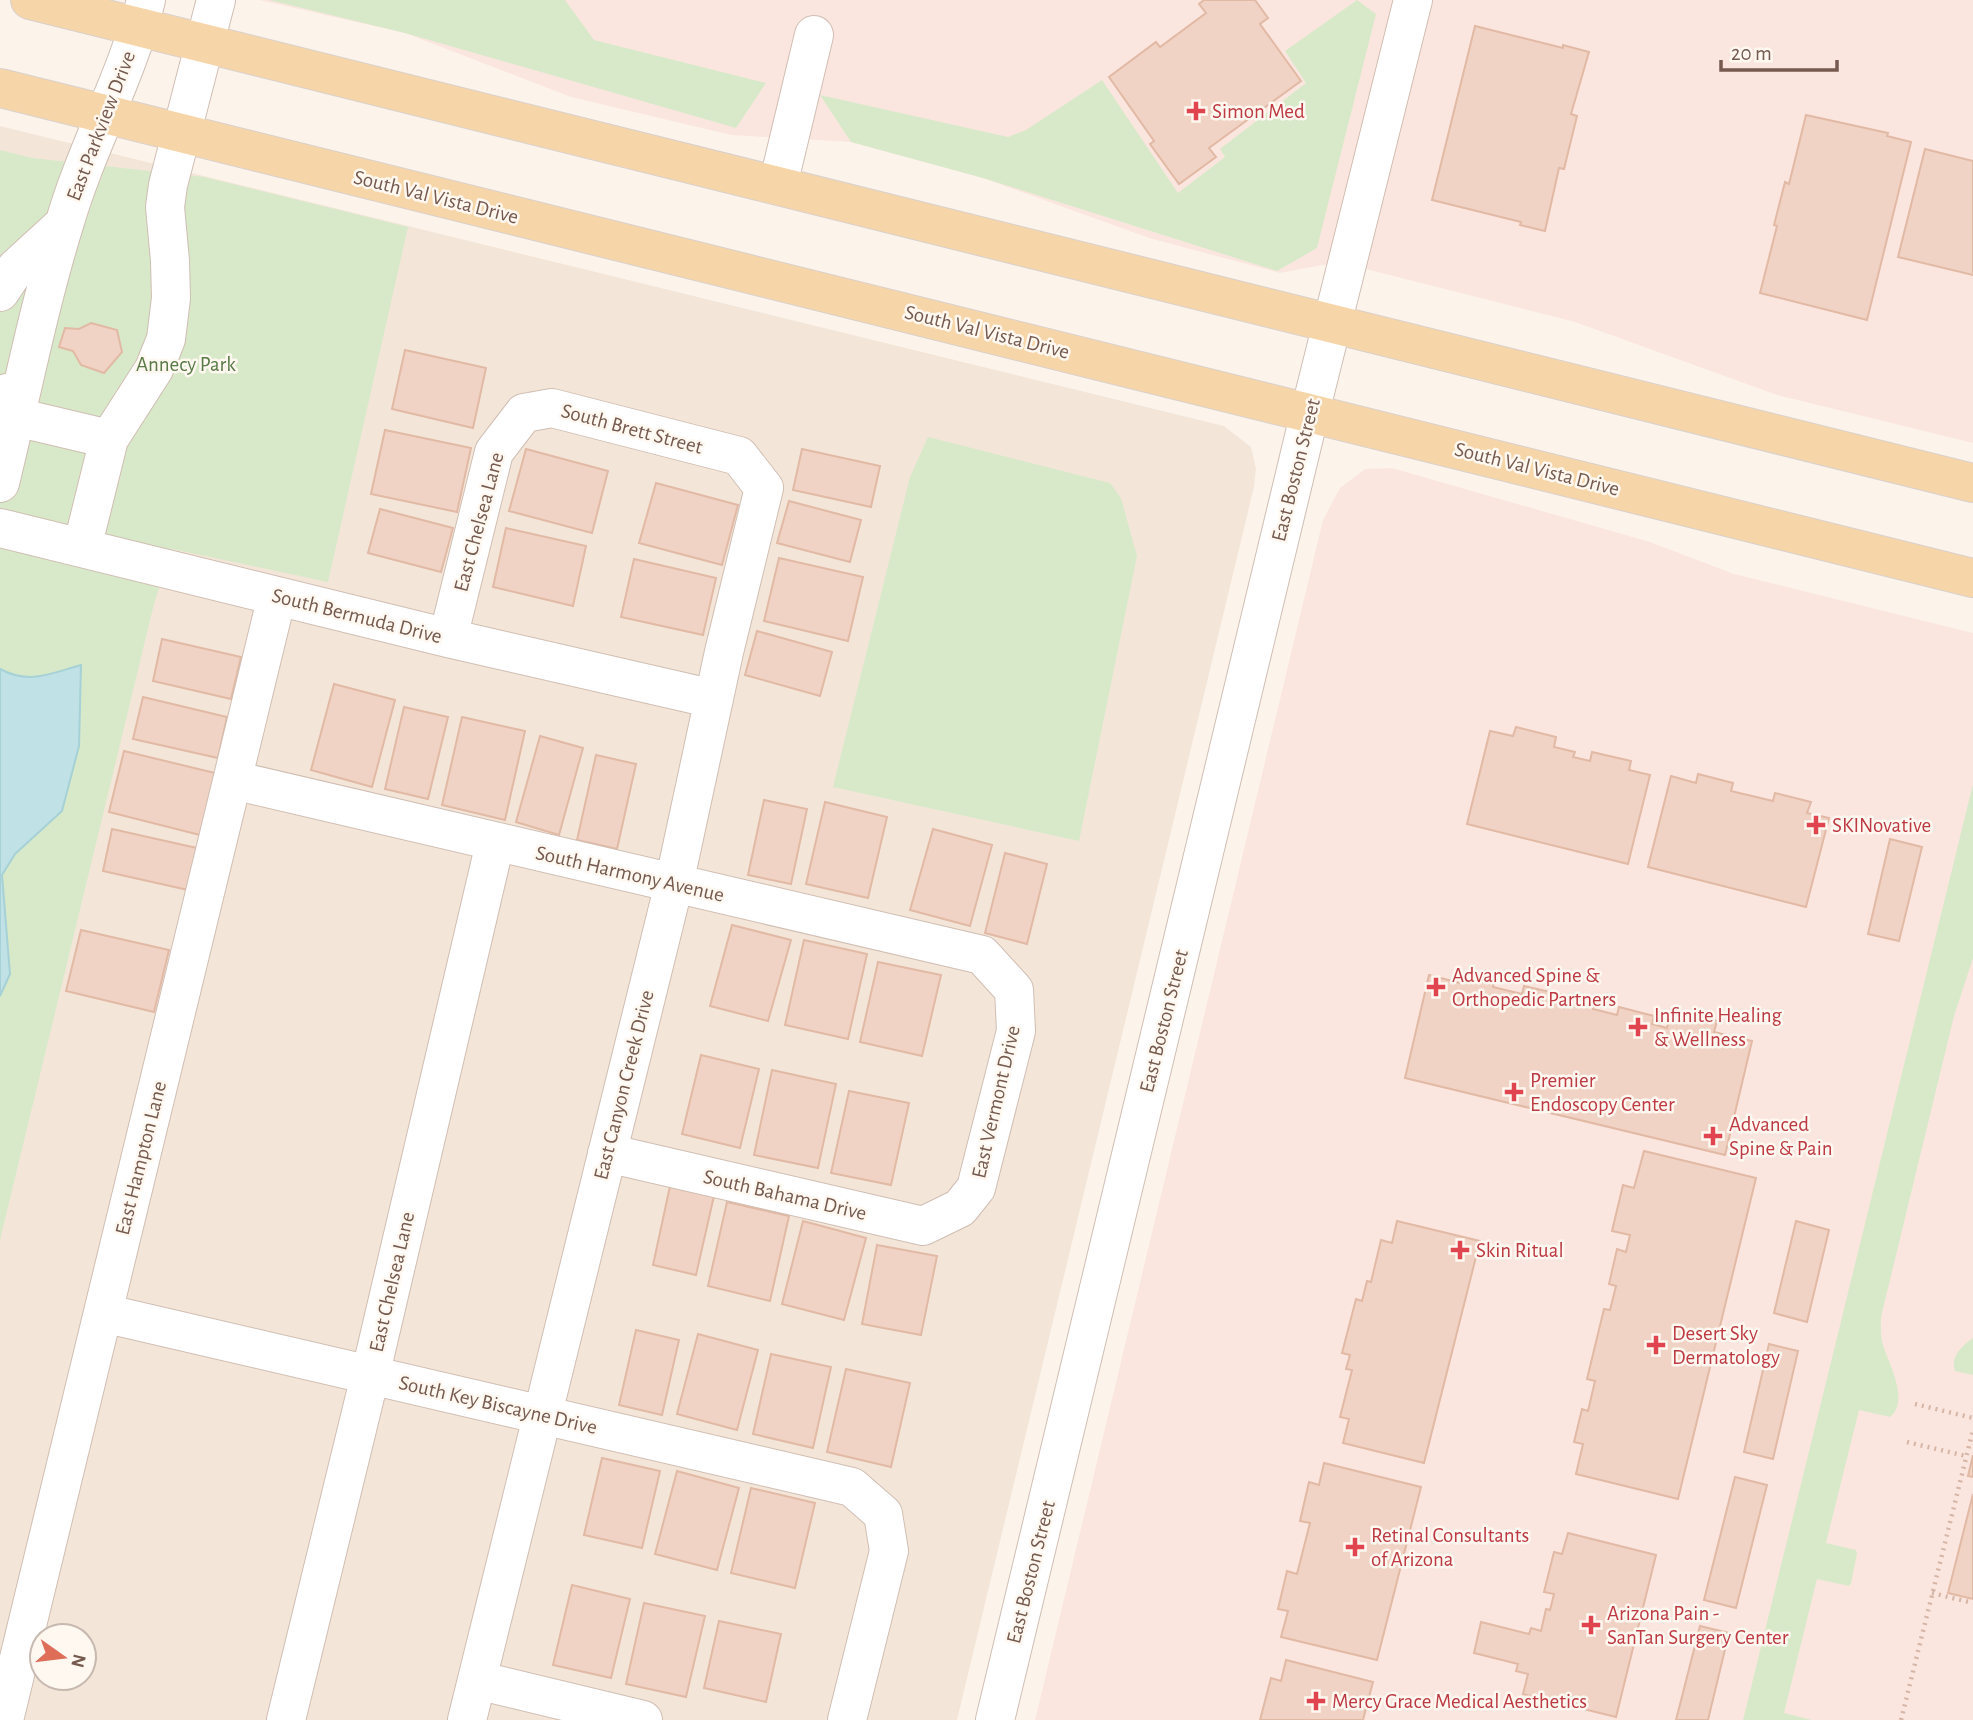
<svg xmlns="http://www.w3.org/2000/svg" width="1973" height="1720" viewBox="0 0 1973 1720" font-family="'Alegreya Sans',sans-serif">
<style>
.residential{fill:#f3e6d9;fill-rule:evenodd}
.commercial{fill:#fbe6df}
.green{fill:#d8e9c9}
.water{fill:#c0e1e5;stroke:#a6d1d6;stroke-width:2}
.building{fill:#f0d3c4;stroke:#e1b9a5;stroke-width:2}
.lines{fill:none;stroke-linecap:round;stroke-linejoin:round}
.minor-casing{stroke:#d0beb3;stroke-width:40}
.major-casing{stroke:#d9d1ce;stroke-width:40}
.path{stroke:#d5b6a6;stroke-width:4.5;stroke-dasharray:2 5;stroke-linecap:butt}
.minor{stroke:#fff;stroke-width:38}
.major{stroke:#f6d5a8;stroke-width:38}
.health-dot{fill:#e0444e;stroke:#fef8f1;stroke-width:2.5}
.labels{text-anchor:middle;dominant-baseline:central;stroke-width:5;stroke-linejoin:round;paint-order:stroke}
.health-label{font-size:21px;fill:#be3a42;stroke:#fef8f1;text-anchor:start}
.street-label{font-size:21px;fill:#765a4f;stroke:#fef8f1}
.park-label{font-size:21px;fill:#597a47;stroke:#fef8f1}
</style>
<rect width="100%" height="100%" fill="#fcf4eb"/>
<path class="residential" d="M0,126L1224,426L1251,447L1256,469L1254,487L957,1720H0ZM42,1636H84V1678H42Z"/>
<path class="commercial" d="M259,0H1973V443L1777,395L1575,322L1338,262L1280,273L1149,238L983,178L851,142L731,135L571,97L405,33Z
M1392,468L1650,542L1734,574L1973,633V1720H1035L1323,520L1340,488L1365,469Z"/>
<path class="green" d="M269,0H565L594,40L766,83L736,128L405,33Z
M1357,0L1376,14L1317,248L1277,271L983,178L851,142L820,95L1008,137L1026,130L1102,80L1178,193L1225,157L1220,149L1306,83L1285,51Z
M0,150L32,158L204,177L408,227L328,582L172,549L154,604L0,1240Z
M928,437L1110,483L1121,498L1137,556L1079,841L833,787L910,477Z
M1973,784V958L1954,1016L1881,1317C1881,1327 1880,1336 1883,1345C1889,1364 1910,1401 1890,1417L1859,1410L1826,1543L1856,1550L1857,1554L1851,1583L1849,1586L1817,1579L1784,1713L1812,1720H1743Z
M1973,1338V1375L1955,1371C1950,1356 1962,1346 1973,1338Z"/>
<path class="water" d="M81,665L79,746L62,811L15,854L2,875L10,974L0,996V669C29,685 52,673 81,665Z"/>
<path class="building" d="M1204,0H1255L1268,18L1260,24L1301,81L1209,148L1216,157L1179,184L1150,144L1154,141L1109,77L1156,42L1160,47L1206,13L1199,4Z
M1475,26L1563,48V45L1589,52L1571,114L1577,116L1564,169L1559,168L1545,231L1520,225L1521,222L1432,200Z
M1806,115L1888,133L1887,136L1911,142L1867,320L1760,293L1777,226L1774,225L1785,182L1789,184Z
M1925,149L1973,161V275L1898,257Z
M91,323L117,330L122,352L104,373L81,365L73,351L59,347L65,328L79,329Z
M405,350L486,368L473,428L392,409Z
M385,430L471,448L457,512L371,494Z
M526,449L608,471L592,533L509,511Z
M802,449L880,466L871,507L793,490Z
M656,483L738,505L722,565L639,543Z
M789,501L861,520L850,562L777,543Z
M380,509L453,528L441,572L368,553Z
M506,528L586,546L573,606L493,587Z
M779,558L863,577L848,641L764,621Z
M634,559L716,578L703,635L621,617Z
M757,631L832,652L820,696L745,675Z
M162,639L241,657L231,699L153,681Z
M334,684L395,700L372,787L311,770Z
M143,697L227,717L218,758L133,739Z
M404,707L448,717L428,799L385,789Z
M462,717L525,731L505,820L442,805Z
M1516,727L1556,737L1554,747L1575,752L1573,757L1590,761L1592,752L1631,761L1629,770L1650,775L1628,864L1467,824L1490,731L1513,736Z
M540,736L583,748L559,835L516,822Z
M124,751L215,773L200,835L109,812Z
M596,755L636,764L617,849L577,840Z
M1698,774L1733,783L1731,791L1773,801L1775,793L1811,802L1807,813L1829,818L1806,907L1648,867L1671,776L1696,783Z
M764,800L807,809L791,884L748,875Z
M825,802L887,817L868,898L806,884Z
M112,829L197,848L188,890L103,871Z
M933,829L992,845L970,926L910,910Z
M1890,839L1922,847L1899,941L1868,934Z
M1005,853L1047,864L1027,944L985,933Z
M732,925L791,940L768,1021L710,1006Z
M81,930L169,950L154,1012L66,991Z
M804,940L867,954L848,1039L785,1025Z
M878,962L941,975L922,1056L860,1042Z
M1462,973L1494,981L1493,987L1522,994L1524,986L1594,1002L1593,1009L1617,1015L1619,1007L1654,1016L1652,1024L1667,1028L1672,1010L1717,1021L1714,1032L1752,1041L1725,1155L1405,1078L1429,975L1460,983Z
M701,1055L759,1069L740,1148L682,1134Z
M772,1070L836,1084L818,1168L754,1155Z
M849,1091L909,1103L891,1185L831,1173Z
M1644,1151L1756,1178L1678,1499L1576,1474L1583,1444L1574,1442L1582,1409L1588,1411L1595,1381L1587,1379L1604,1309L1610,1310L1616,1286L1609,1284L1617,1249L1626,1252L1630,1235L1612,1231L1623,1185L1634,1188Z
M670,1186L714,1196L696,1275L653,1265Z
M727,1202L789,1216L770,1301L708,1286Z
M803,1221L866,1238L844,1320L782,1304Z
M1397,1221L1480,1241L1424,1463L1343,1443L1349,1419L1340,1417L1352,1370L1346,1369L1350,1355L1342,1353L1356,1299L1362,1301L1367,1281L1371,1282L1381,1240L1392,1243Z
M1796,1221L1829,1230L1807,1322L1774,1313Z
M877,1245L937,1256L921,1335L862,1324Z
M636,1330L679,1340L662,1415L619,1405Z
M698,1334L758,1350L737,1430L677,1414Z
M1769,1344L1798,1351L1773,1459L1744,1452Z
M771,1354L831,1367L813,1448L753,1434Z
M846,1369L910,1383L891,1467L827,1452Z
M1973,1455V1477L1968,1476Z
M602,1458L660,1471L642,1548L584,1535Z
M1324,1463L1421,1487L1377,1660L1281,1637L1288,1611L1278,1609L1287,1571L1297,1574L1310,1523L1300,1521L1309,1482L1319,1485Z
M677,1471L739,1488L717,1570L655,1554Z
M1735,1477L1767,1485L1736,1608L1704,1600Z
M751,1488L815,1503L795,1588L731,1573Z
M1973,1494V1599L1948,1593Z
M1568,1533L1656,1555L1616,1717L1523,1694L1528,1674L1516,1671L1518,1664L1474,1653L1481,1622L1529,1634L1531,1628L1541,1631L1546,1609L1550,1610L1554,1594L1544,1592L1554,1552L1562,1554Z
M572,1585L630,1599L611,1678L553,1665Z
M644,1603L705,1616L686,1697L626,1684Z
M719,1621L781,1634L766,1702L704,1688Z
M1700,1626L1729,1633L1708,1720H1676Z
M1286,1660L1373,1682L1363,1720H1260L1271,1678L1281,1681Z"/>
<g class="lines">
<g class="minor-casing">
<path id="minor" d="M778,185L814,35
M0,292L16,268L63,225
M7,393L16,417L109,439
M0,483C21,397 38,309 64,225C86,148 127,77 146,0
M0,528L448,638L714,699
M82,548L109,439L154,369L166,339L171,298L170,261L165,207L168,185L216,0
M448,638L494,452L524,413L552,408L739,456L764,488L724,652L674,884L467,1720
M233,780L982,955L1014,990L1016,1031L976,1188L960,1208L923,1226L607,1153
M103,1313L852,1487L883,1514L889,1551L847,1720
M477,1680L643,1720
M4,1720L277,596
M286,1720L370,1376L495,843
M995,1720L1310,412L1413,0"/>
</g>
<g class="major-casing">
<path id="major" d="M30,0L1973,483
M0,88L1973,578"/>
</g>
<path class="path" d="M1915,1404L1973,1418
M1907,1442L1966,1456
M1932,1593L1973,1603
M1901,1720L1973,1430"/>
<use href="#minor" class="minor"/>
<use href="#major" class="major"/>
</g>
<g class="health-dot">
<path d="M1192.5 100.5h7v7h7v7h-7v7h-7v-7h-7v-7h7z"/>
<path d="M1812.5 814.5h7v7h7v7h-7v7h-7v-7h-7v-7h7z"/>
<path d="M1432.5 976.5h7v7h7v7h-7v7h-7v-7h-7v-7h7z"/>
<path d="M1634.5 1016.5h7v7h7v7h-7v7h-7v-7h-7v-7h7z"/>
<path d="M1510.5 1081.5h7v7h7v7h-7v7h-7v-7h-7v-7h7z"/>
<path d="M1709.5 1125.5h7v7h7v7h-7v7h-7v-7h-7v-7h7z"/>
<path d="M1456.5 1239.5h7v7h7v7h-7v7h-7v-7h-7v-7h7z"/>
<path d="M1652.5 1334.5h7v7h7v7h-7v7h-7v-7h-7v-7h7z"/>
<path d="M1351.5 1536.5h7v7h7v7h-7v7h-7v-7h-7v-7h7z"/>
<path d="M1587.5 1614.5h7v7h7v7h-7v7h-7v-7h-7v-7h7z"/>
<path d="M1312.5 1690.5h7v7h7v7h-7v7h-7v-7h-7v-7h7z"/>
</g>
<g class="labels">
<g class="health-label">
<text x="1212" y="111">Simon Med</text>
<text x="1832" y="825">SKINovative</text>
<text x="1452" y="975">Advanced Spine &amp;<tspan x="1452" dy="24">Orthopedic Partners</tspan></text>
<text x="1654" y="1015">Infinite Healing<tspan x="1654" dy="24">&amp; Wellness</tspan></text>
<text x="1530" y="1080">Premier<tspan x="1530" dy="24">Endoscopy Center</tspan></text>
<text x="1729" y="1124">Advanced<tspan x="1729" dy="24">Spine &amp; Pain</tspan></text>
<text x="1476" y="1250">Skin Ritual</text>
<text x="1672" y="1333">Desert Sky<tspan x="1672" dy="24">Dermatology</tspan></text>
<text x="1371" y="1535">Retinal Consultants<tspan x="1371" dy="24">of Arizona</tspan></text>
<text x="1607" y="1613">Arizona Pain -<tspan x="1607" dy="24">SanTan Surgery Center</tspan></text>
<text x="1332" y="1701">Mercy Grace Medical Aesthetics</text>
</g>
<g class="street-label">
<text transform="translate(101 126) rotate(-69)">East Parkview Drive</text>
<text transform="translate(436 197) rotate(14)">South Val Vista Drive</text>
<text transform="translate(987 332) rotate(14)">South Val Vista Drive</text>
<text transform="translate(632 429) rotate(15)">South Brett Street</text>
<text transform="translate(1537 469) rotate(14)">South Val Vista Drive</text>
<text transform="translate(1296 470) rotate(-76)">East Boston Street</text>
<text transform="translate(479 522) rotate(-75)">East Chelsea Lane</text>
<text transform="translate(357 616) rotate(14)">South Bermuda Drive</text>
<text transform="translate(630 874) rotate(13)">South Harmony Avenue</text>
<text transform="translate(1164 1021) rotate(-76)">East Boston Street</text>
<text transform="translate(624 1085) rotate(-76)">East Canyon Creek Drive</text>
<text transform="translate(996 1102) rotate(-77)">East Vermont Drive</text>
<text transform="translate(141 1158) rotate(-76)">East Hampton Lane</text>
<text transform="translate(785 1195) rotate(13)">South Bahama Drive</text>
<text transform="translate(392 1282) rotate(-77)">East Chelsea Lane</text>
<text transform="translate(498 1405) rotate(13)">South Key Biscayne Drive</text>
<text transform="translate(1031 1572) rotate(-76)">East Boston Street</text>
</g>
<g class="park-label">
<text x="186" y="364">Annecy Park</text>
</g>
</g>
<g transform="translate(63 1657) rotate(104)"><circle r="33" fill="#fef8f1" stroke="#c8b9b0" stroke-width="2"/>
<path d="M0-5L12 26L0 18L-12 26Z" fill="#de6e58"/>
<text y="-10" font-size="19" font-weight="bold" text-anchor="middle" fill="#765a4f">N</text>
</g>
<path d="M1721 60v10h116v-10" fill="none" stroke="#765a4f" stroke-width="3.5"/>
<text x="1731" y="60" font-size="21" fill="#765a4f" stroke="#fef8f1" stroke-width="5" paint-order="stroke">20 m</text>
</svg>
